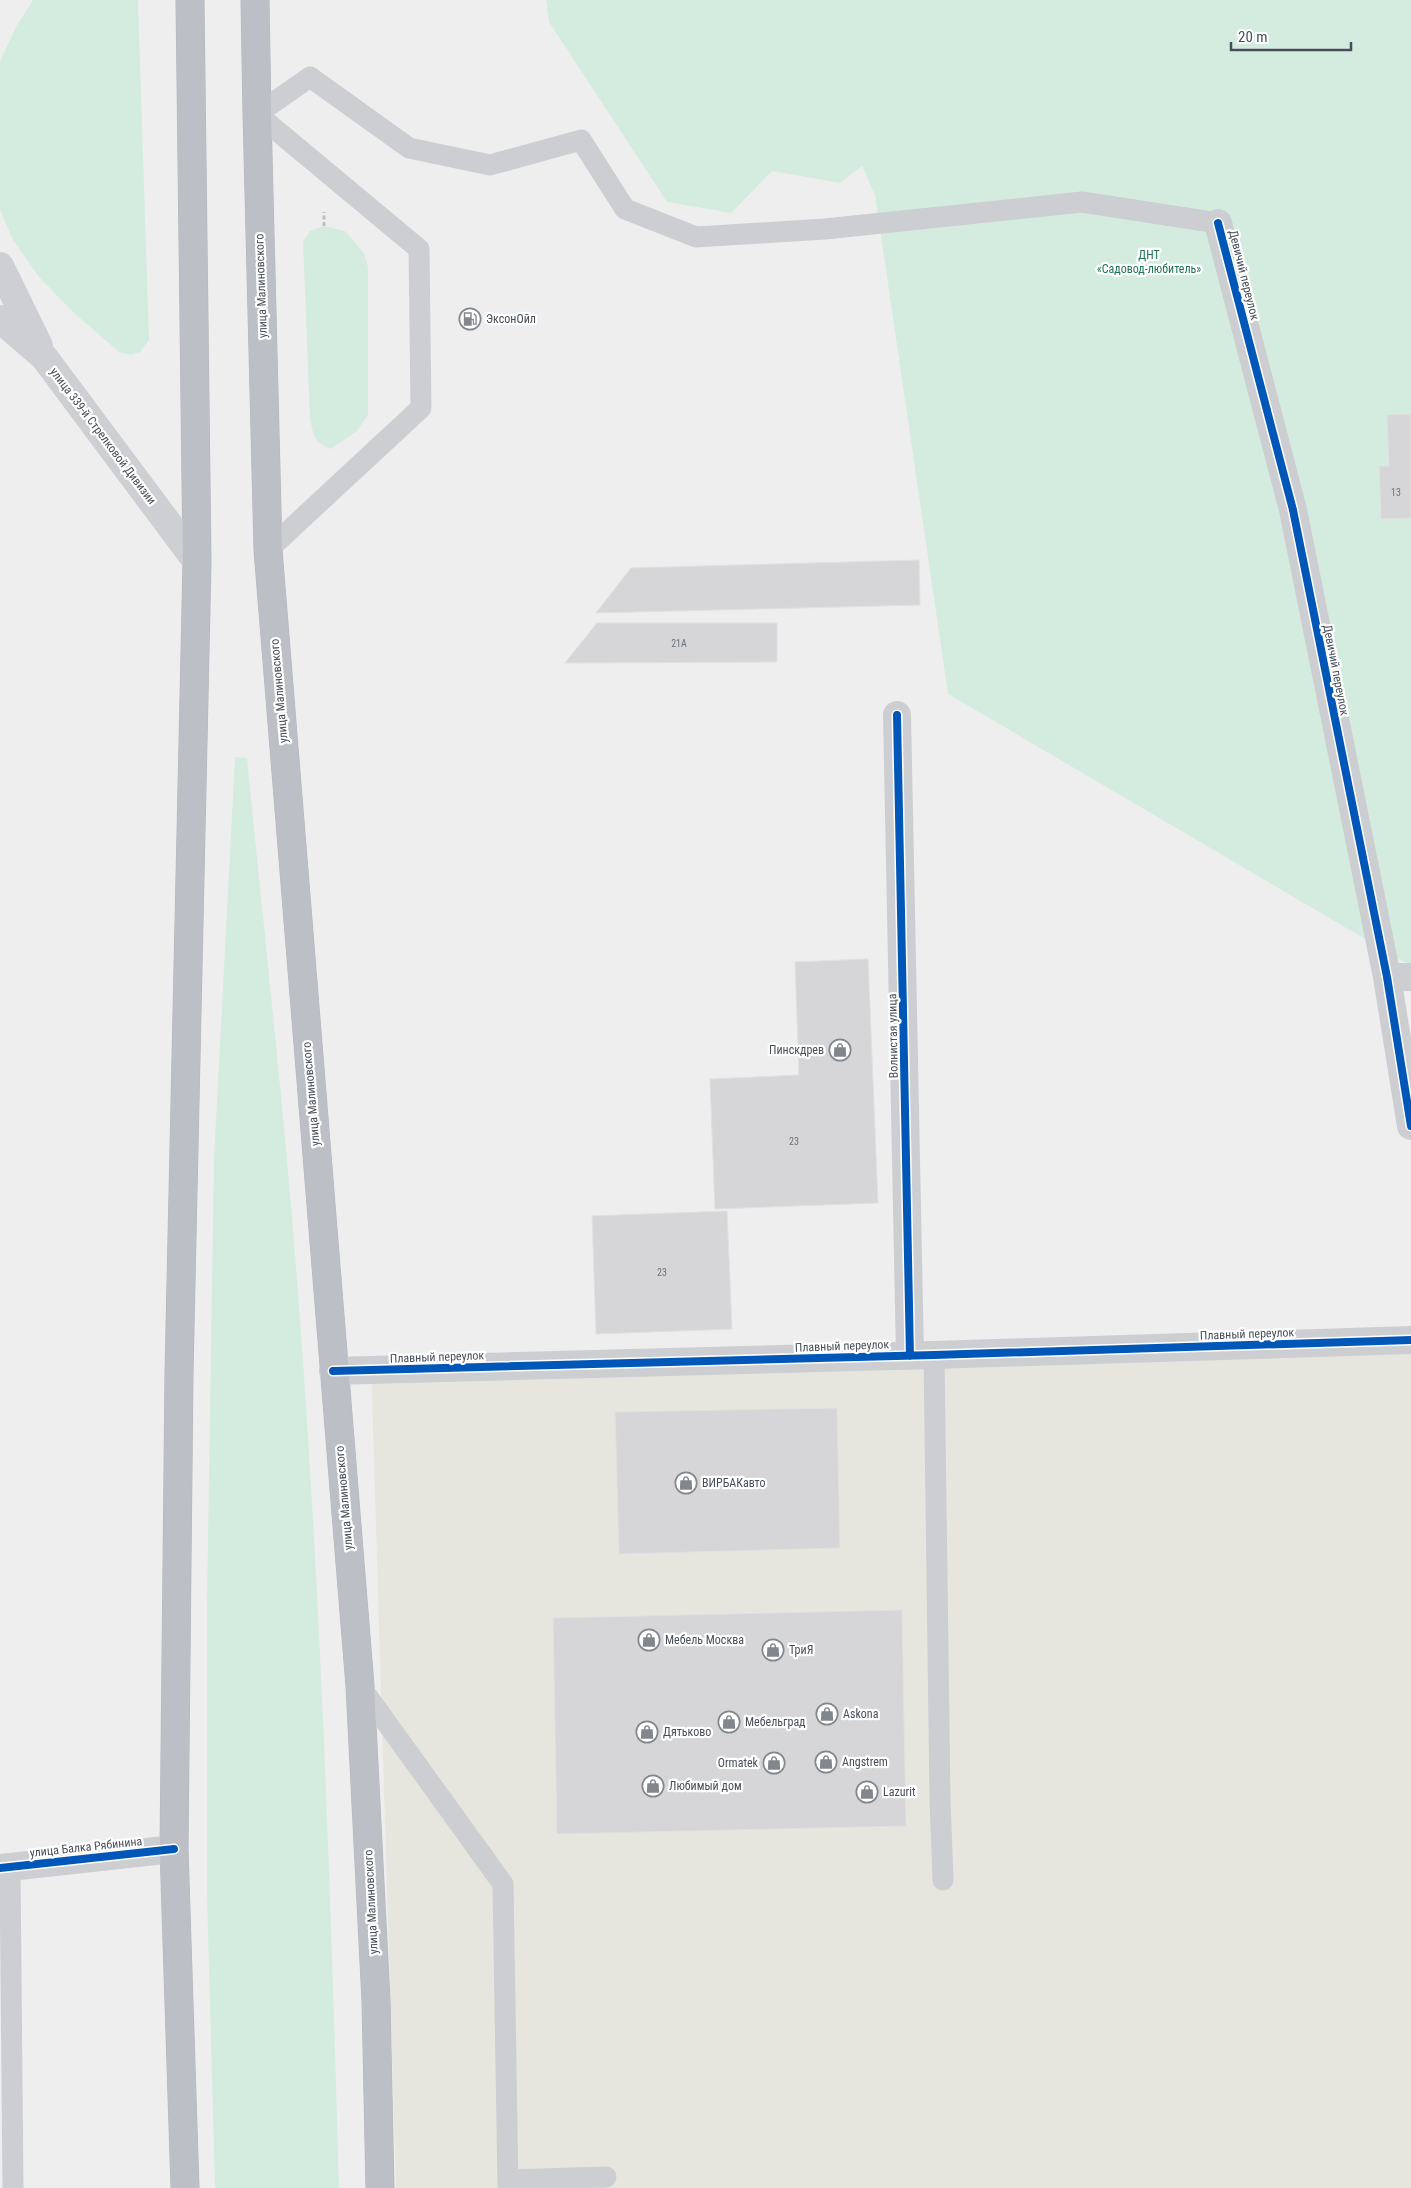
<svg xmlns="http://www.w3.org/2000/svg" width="1411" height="2188" viewBox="0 0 1411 2188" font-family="'Roboto Condensed',sans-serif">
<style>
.commercial{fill:#e7e6de}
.green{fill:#d4ece0}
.building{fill:#d6d6d8;stroke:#e0e0e1}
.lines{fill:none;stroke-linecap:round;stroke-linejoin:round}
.highway-casing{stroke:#b4b6bc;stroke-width:29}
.path{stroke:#b9c4c2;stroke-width:3;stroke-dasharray:4 2.5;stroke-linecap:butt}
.lane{stroke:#ccced1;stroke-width:21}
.street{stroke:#ccced1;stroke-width:28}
.secondary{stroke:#cdcfd2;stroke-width:28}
.highway{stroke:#bcbfc5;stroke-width:28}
.cycleway-casing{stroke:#fff;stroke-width:11}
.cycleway{stroke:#0057b8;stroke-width:8}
.labels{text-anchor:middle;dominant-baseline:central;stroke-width:4.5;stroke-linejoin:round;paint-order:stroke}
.number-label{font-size:10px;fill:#6c727a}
.park-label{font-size:12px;fill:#1e7454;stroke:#fff}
.street-label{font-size:12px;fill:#474e59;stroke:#fff}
.poi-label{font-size:12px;fill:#474e59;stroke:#fff;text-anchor:start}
</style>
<rect width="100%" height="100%" fill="#efeeee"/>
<path class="commercial" d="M1411,1344V2188H396L371,1363Z"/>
<path class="green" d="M33,0H138L149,340L140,352L131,355L119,352L74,313L39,277L13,240L0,210V61L16,27Z
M546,0H1411V966L948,694L875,195L862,166L840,183L772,171L731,213L667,202L549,22Z
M324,226L345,231L364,253L368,267V415L357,431L331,449C313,442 314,436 310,419L303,242L310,231Z
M235,757L247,758C262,911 279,1064 292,1217C319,1540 330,1864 339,2188H215L207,1896V1601L214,1158Z"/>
<path class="building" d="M1411,414V518L1381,519L1379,466H1389L1387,415Z
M919,560L920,605L596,613L631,568Z
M597,623H777V662L565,663Z
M868,959L878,1203L715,1209L710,1079L799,1075L795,962Z
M727,1211L732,1329L596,1334L592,1216Z
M837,1408L840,1548L619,1554L615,1412Z
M902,1610L906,1826L557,1834L553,1618Z"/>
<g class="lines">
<g class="highway-casing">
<path id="highway" d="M255,0L257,114L268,550L360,1686L376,2001L380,2188
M185,2188L174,1849L179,1373L197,562L190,0"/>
</g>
<path class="path" d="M324,226V212"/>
<path class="lane" d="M268,550L421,408L419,249L257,114L310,77L409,148L490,165L581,140L625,209L696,237L825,229L1082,202L1218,223
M934,1355L940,1800L943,1880
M360,1686L503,1884L508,2188
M10,1867L13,2188
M508,2180L606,2177"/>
<path class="street" d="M1218,223L1293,510L1387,977L1411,1126
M897,715L910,1356
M1387,977H1411
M333,1371L934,1355L1411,1340
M0,1868L174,1849"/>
<path class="secondary" d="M0,266L39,346
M0,319L44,357L197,562"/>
<use href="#highway" class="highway"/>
<g class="cycleway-casing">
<path id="cycleway" d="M1218,223L1293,510L1387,977L1411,1126
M897,715L910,1356
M333,1371L934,1355L1411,1340
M0,1868L174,1849"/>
</g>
<use href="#cycleway" class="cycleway"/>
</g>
<defs>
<g id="fuel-ring" transform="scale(1.125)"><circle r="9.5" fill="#fff" stroke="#82868d" stroke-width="1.5"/><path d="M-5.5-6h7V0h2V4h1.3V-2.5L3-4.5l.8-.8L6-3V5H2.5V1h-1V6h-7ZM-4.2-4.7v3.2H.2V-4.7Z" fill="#82868d"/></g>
<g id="shop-ring" transform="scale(1.125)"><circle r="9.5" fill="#fff" stroke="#82868d" stroke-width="1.5"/><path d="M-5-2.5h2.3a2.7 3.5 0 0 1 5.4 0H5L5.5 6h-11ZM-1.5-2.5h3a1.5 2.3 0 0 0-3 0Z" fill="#82868d"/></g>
</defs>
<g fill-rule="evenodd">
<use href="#fuel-ring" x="470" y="319"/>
<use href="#shop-ring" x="840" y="1050"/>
<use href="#shop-ring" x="686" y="1483"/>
<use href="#shop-ring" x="649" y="1640"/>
<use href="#shop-ring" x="773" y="1650"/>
<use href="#shop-ring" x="827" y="1714"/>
<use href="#shop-ring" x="729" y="1722"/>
<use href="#shop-ring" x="647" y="1732"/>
<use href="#shop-ring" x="826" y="1762"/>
<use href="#shop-ring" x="774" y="1763"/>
<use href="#shop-ring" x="653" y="1786"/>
<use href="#shop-ring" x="867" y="1792"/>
</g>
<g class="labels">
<g class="number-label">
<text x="1396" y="492">13</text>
<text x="679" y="643">21А</text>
<text x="794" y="1141">23</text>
<text x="662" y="1272">23</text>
</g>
<g class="park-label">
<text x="1149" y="255">ДНТ<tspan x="1149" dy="14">«Садовод-любитель»</tspan></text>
</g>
<g class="street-label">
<text transform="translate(1244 275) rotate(76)">Девичий переулок</text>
<text transform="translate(261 286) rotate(-92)">улица Малиновского</text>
<text transform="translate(103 436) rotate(53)">улица 339-й Стрелковой Дивизии</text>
<text transform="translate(1336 670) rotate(79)">Девичий переулок</text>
<text transform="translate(279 691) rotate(-95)">улица Малиновского</text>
<text transform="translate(893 1036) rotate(-91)">Волнистая улица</text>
<text transform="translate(311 1094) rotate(-95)">улица Малиновского</text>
<text transform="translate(1247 1334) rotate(-2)">Плавный переулок</text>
<text transform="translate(842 1346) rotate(-2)">Плавный переулок</text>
<text transform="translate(437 1357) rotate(-2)">Плавный переулок</text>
<text transform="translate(344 1498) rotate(-95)">улица Малиновского</text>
<text transform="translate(86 1847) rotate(-6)">улица Балка Рябинина</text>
<text transform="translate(371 1902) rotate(-93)">улица Малиновского</text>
</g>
<g class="poi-label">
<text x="486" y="319">ЭксонОйл</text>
<text x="824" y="1050" text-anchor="end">Пинскдрев</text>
<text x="702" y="1483">ВИРБАКавто</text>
<text x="665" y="1640">Мебель Москва</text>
<text x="789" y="1650">ТриЯ</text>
<text x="843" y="1714">Askona</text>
<text x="745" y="1722">Мебельград</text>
<text x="663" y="1732">Дятьково</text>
<text x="842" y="1762">Angstrem</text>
<text x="758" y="1763" text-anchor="end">Ormatek</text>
<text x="669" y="1786">Любимый дом</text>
<text x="883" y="1792">Lazurit</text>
</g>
</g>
<path d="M1231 42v8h120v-8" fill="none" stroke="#474e59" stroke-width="2.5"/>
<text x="1238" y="42" font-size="15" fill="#474e59" stroke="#ffffff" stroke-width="4" paint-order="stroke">20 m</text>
</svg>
